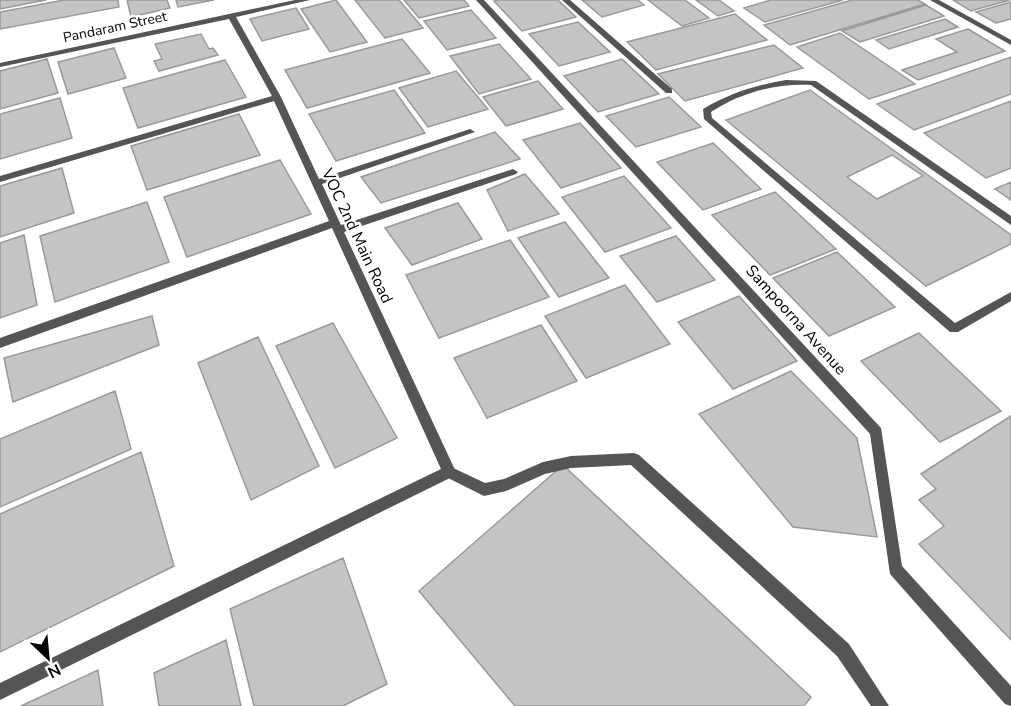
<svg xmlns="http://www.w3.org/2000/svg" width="1011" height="706" viewBox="0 0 1011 706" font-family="'Nunito Sans',sans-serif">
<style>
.building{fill:#c4c4c4;stroke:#999;stroke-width:1.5;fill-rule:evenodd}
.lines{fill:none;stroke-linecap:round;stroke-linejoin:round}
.lane{fill:#555;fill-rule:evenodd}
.street{fill:#555;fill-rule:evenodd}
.labels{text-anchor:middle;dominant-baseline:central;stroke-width:5;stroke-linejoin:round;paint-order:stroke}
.far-street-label{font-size:14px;fill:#000;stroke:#fff}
.street-label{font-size:16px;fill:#000;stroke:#fff}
</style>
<rect width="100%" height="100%" fill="#fff"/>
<path class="building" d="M0,0H46L0,9Z
M64,0H118L119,7L0,29V12Z
M127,0H167L170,8L131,17Z
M176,0H214L178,7Z
M336,0L367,42L330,52L301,9Z
M355,0H399L423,28L385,38Z
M404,0H464L469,6L419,18Z
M499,0H558L576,17L522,31L494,1Z
M582,0H638L644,5L602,17Z
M648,0H685L709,18L682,26Z
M696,0H719L734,11L718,16Z
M771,0H843L765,22L744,8Z
M852,0H918L925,4L790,45L764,25Z
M953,0H1010L971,11Z
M1011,2V19L996,23L976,12Z
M926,5L944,16L860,42L842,31Z
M296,8L309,29L262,41L250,19Z
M471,10L496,38L447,50L424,21Z
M735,14L767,40L656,70L627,42Z
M945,19L958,27L889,49L876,40Z
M578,22L610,52L559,66L529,34Z
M968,29L1005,51L918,80L902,70L957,52L936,39Z
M840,33L915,84L869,99L797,47Z
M201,34L209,49L213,48L218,55L159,71L154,61L162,59L155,44Z
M402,39L430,73L307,108L285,70Z
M499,44L531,79L479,94L450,56Z
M774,45L803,68L685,101L658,74Z
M114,48L126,78L68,94L58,62Z
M1011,57V94L914,130L877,104Z
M47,59L58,93L0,109V71Z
M622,59L659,94L598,112L564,76Z
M225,60L246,97L138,128L123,88Z
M456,71L488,109L428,127L399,88Z
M538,81L563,109L506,126L483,97Z
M394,90L425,133L336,161L309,114Z
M810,90L1011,235V244L926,286L726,120ZM892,155L923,176L877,199L847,177Z
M669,97L701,127L636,147L606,116Z
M60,98L72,138L0,159V114Z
M1011,101V168L986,178L924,133Z
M239,114L260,155L147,190L131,146Z
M580,123L621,168L561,188L523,140Z
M495,132L520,159L381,203L361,177Z
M713,143L761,189L703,210L657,162Z
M280,160L311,214L187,257L164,197Z
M62,168L74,213L0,237V186Z
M525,174L559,214L508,231L487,190Z
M624,176L671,228L605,252L562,197Z
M1011,182V200L995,189Z
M775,192L836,249L770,275L712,215Z
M147,202L169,262L55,302L40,236Z
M458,203L482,239L412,265L385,228Z
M565,222L609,278L559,297L518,238Z
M24,235L37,305L0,318V243Z
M676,236L715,280L657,302L620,256Z
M510,240L549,297L439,338L406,275Z
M837,252L895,307L829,336L773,278Z
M625,285L670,344L586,378L545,316Z
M739,296L797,361L733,389L678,322Z
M152,316L159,345L13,402L4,358Z
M333,323L397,438L335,468L276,346Z
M541,325L577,381L487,418L454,358Z
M919,333L1001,411L940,442L861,361Z
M258,337L319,466L251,500L198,363Z
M791,371L857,438L877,537L793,527L699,414Z
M115,391L131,449L0,507V439Z
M1011,416V640L919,544L944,526L919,500L936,489L921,474Z
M141,452L174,566L0,652V514Z
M563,465L811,697L804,706H515L419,591Z
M343,558L387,684L343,706H254L230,609Z
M226,640L241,706H159L154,673Z
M98,670L103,706H21Z"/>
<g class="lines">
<path class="lane" d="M634,453L639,455L849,644L889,706H871L837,656L631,465L571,468L545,474L506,491L484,496L444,476L442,472L444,468L449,466L485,483L504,479L543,462L571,456Z"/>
<path class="street" d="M295,0H310L236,17L281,97L319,179L467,130L470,129L475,132L322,184L341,225L510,170L513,169L518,172L516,174L344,232L456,472L454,476L0,700V683L441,469L332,228L0,348V338L329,221L274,101L0,182V176L272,96L229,19L0,67V63Z
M476,0H484L881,428L902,566L1011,686V706L1005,704L890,574L870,434Z
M562,0H570L672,89V93H666Z
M930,0H939L1011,40V45Z
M786,80L816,81L1011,216V225L811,85C776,83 740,93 711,112L712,118L955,323L1011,292V301L958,332H950L704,119L703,109C729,93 756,85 786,80Z"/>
</g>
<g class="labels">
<g class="far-street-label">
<text transform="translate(115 27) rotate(-12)">Pandaram Street</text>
</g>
<g class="street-label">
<text transform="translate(357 236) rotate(65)">VOC 2nd Main Road</text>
<text transform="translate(796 320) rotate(48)">Sampoorna Avenue</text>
</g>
</g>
<g transform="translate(48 658) rotate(154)" stroke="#ffffff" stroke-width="4.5" paint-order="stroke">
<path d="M0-4.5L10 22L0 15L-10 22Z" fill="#000000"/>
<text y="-9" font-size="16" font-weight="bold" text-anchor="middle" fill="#000000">N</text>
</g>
</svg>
